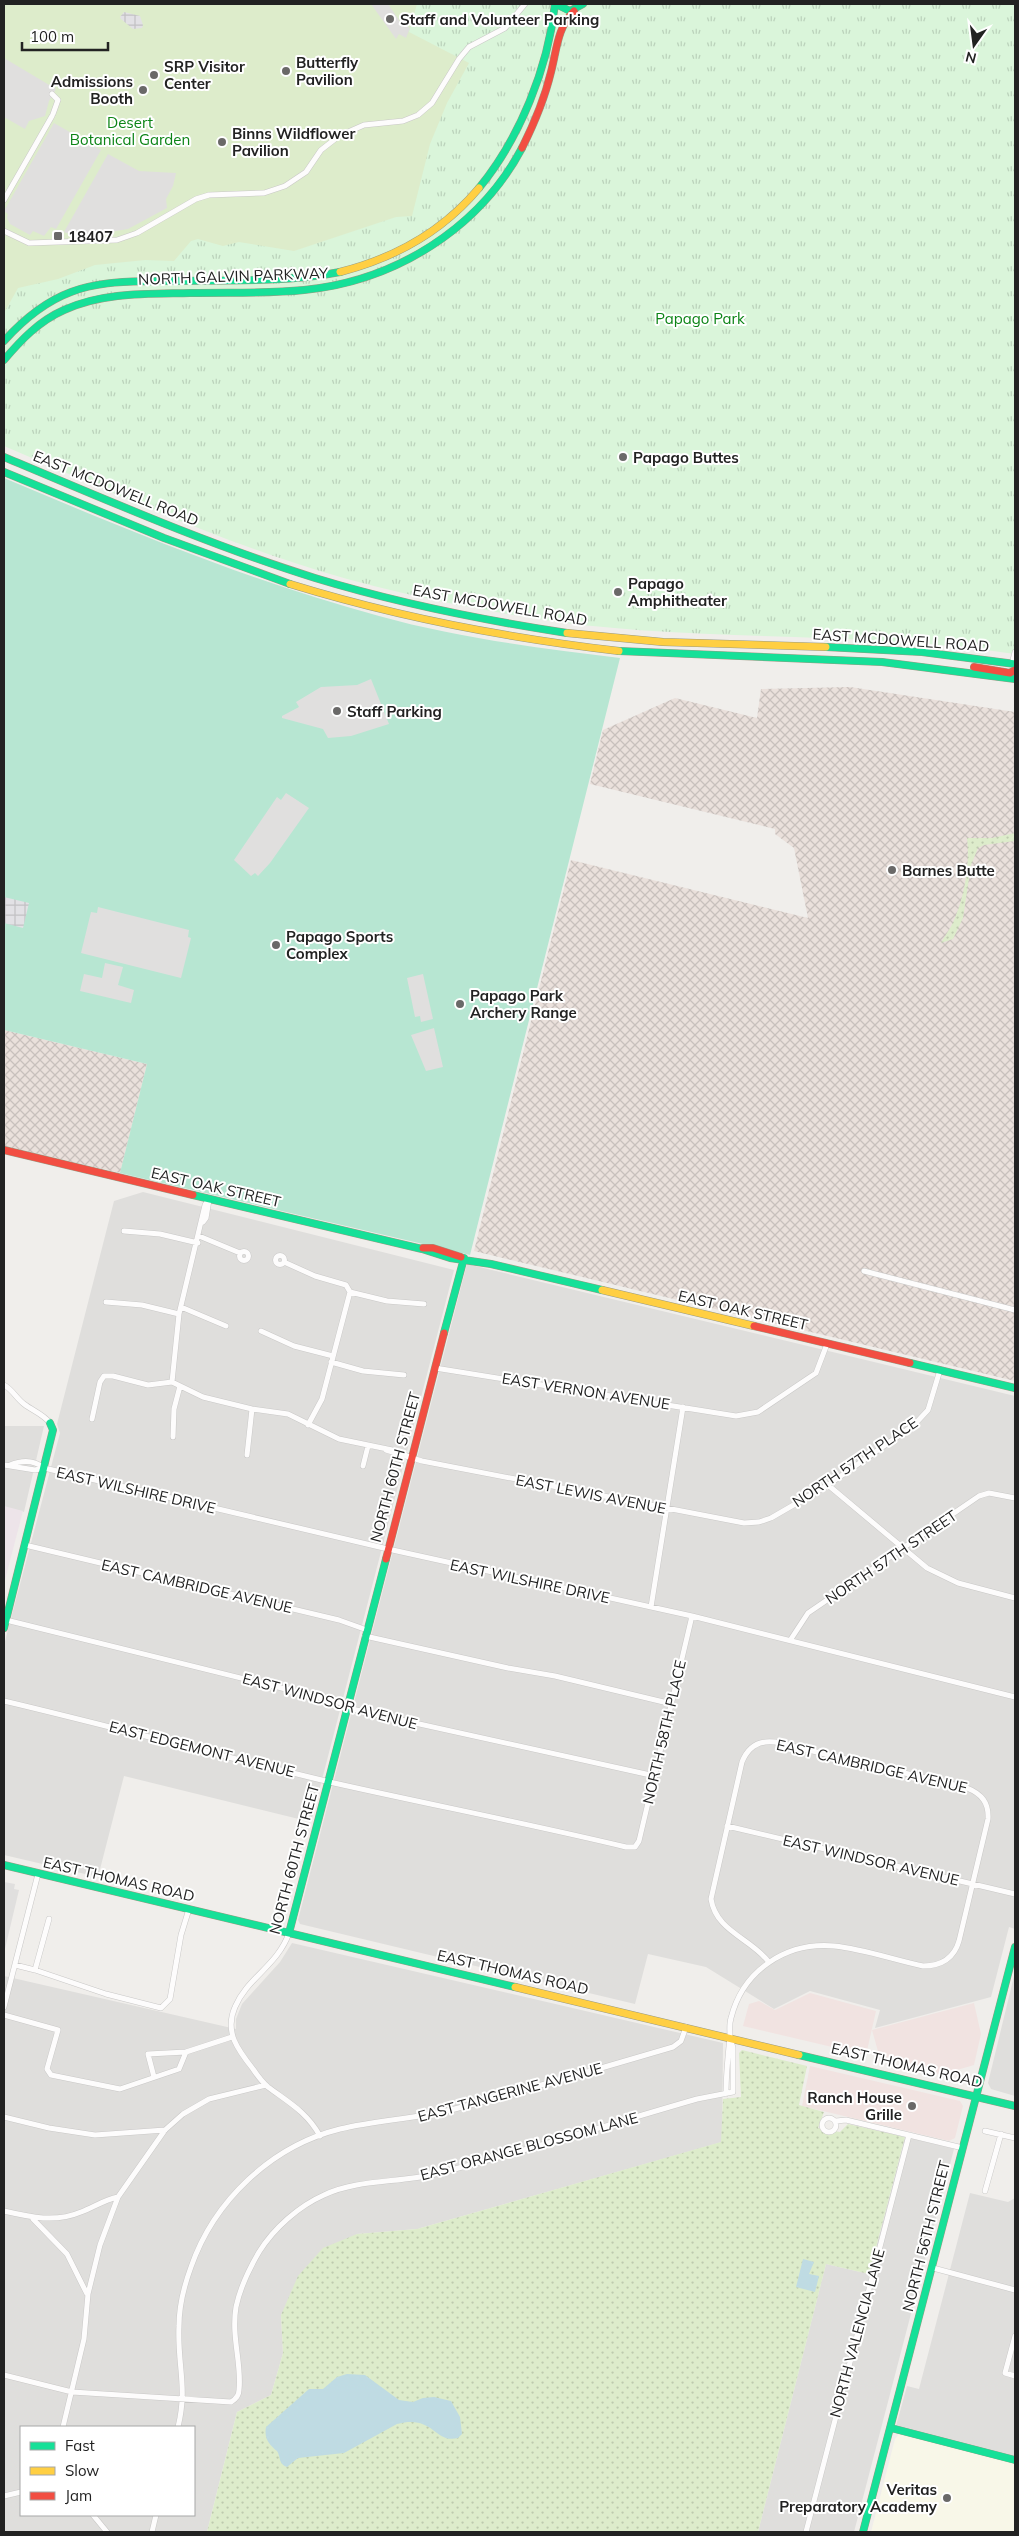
<svg xmlns="http://www.w3.org/2000/svg" width="1019" height="2536" viewBox="0 0 1019 2536" font-family="Mulish,sans-serif">
<style>
.residential{fill:#dfdedc;fill-rule:evenodd}
.commercial{fill:#f1e3e1}
.industrial{fill:#ede4e9}
.education{fill:#f8f7e8}
.military{fill:url(#military-cross-hatch)}
.grass{fill:url(#grass-dots)}
.park{fill:url(#park-tufts)}
.garden{fill:#ddeccb}
.pitch{fill:#b7e6d2}
.parking{fill:#e0dfde}
.plaza{fill:url(#plaza-grid)}
.water{fill:#bfdbe3}
.lines{fill:none;stroke-linecap:round;stroke-linejoin:round}
.street-casing{stroke:#c9c8c7;stroke-width:6}
.fast-casing{stroke:#999a82;stroke-width:8}
.slow-casing{stroke:#999a82;stroke-width:8}
.jam-casing{stroke:#999a82;stroke-width:8}
.street{stroke:#fdfcfc;stroke-width:5}
.fast{stroke:#16e098;stroke-width:7}
.slow{stroke:#ffcf43;stroke-width:7}
.jam{stroke:#f24e42;stroke-width:7}
.poi-dot{fill:#6a6968;stroke:#fff;stroke-width:2}
.labels{text-anchor:middle;dominant-baseline:central;stroke-width:4;stroke-linejoin:round;paint-order:stroke}
.poi-label{font-size:15px;font-weight:bold;fill:#222;stroke:#fff;text-anchor:start}
.park-label{font-size:15px;fill:#0c8416;stroke:#fff}
.street-label{font-size:15px;fill:#222;stroke:#fff}
</style>
<defs>
<pattern id="military-cross-hatch" width="8" height="8" patternUnits="userSpaceOnUse" patternTransform="scale(1.25)"><rect width="8" height="8" fill="#eae0db"/><path d="M0 0l8 8M0 8l8-8" fill="none" stroke="#c8c0bc"/></pattern>
<pattern id="grass-dots" width="8" height="8" patternUnits="userSpaceOnUse" patternTransform="scale(1.25)"><rect width="8" height="8" fill="#ddeccb"/><path d="M2 2h.1M6 6h.1" fill="none" stroke="#bdcaae" stroke-width="1.8" stroke-linecap="round"/></pattern>
<pattern id="park-tufts" width="24" height="20" patternUnits="userSpaceOnUse" patternTransform="scale(1.25)"><rect width="24" height="20" fill="#daf5da"/><path d="M3 7l-1-3M5 7V3M7 7l1-3M15 17l-1-3M17 17v-4M19 17l1-3" fill="none" stroke="#bbd2bb"/></pattern>
<pattern id="plaza-grid" width="8" height="8" patternUnits="userSpaceOnUse" patternTransform="scale(1.25)"><rect width="8" height="8" fill="#e2e1e5"/><path d="M0 4h8M4 0v8" fill="none" stroke="#c2c1c4"/></pattern>
</defs>
<rect width="100%" height="100%" fill="#f0eeeb"/>
<path class="residential" d="M143,1192L454,1270L311,1822L124,1776L98,1877L4,1855V1645L60,1433L57,1424L114,1201Z
M467,1264L1015,1396V1929L1009,1927L991,1997L875,2028L880,2010L810,1991L774,2009L706,1967L648,1954L635,2004L300,1924L298,1920Z
M4,1426H44L24,1512L4,1507Z
M292,1943L723,2043L722,2142L417,2229L357,2234L281,2315L283,2353L271,2395L237,2412L207,2532H4V1976L236,2029V2019L242,2004L280,1962ZM21,2427H194V2515H21Z
M1015,1972V2096L991,2089L988,2083Z
M905,2137L954,2149L854,2532H758L826,2264L869,2274Z
M970,2193L1008,2202L1015,2198V2457L896,2426L907,2386L919,2389Z"/>
<path class="commercial" d="M810,1993L876,2011L866,2055L743,2026L749,2004L759,2001L775,2010Z
M974,2003L981,2034L974,2065L940,2075L921,2066L879,2055L872,2030Z
M810,2066L960,2101L963,2106L955,2138L949,2141L802,2106Z"/>
<path class="industrial" d="M4,1506L23,1511L4,1584Z"/>
<path class="education" d="M899,2434L1015,2463V2532H871L895,2439Z"/>
<path class="military" d="M850,687L1015,712V1381L474,1251L571,860L808,918L794,848L775,834V829L590,784L603,730L675,698L757,718L761,689Z
M4,1030L147,1064L120,1173L4,1146Z"/>
<path class="grass" d="M1015,833V841L984,845L978,848L971,865L963,918L953,939L941,943C946,934 953,925 956,915C965,893 970,862 967,838H992Z
M742,2050L807,2066L799,2105L824,2112L818,2128L840,2132L848,2124L905,2137L869,2274L826,2264L758,2532H207L237,2412L271,2395L283,2353L281,2315L298,2276L323,2248L357,2234L417,2229L721,2142L723,2099L741,2097L739,2053Z"/>
<path class="park" d="M4,4H1015V654C853,629 687,644 525,617C448,604 370,588 295,563C196,531 100,487 4,446Z"/>
<path class="garden" d="M4,4H417L409,32L469,63L447,103L430,144L412,216L396,217L294,251L239,242L223,246L198,239L191,241L174,261L145,260L95,265L58,279L18,288L4,313Z"/>
<path class="pitch" d="M4,478C127,530 250,581 379,616C458,638 539,648 620,658L470,1255L120,1173L147,1064L4,1030Z"/>
<path class="parking" d="M371,4H388L401,23L410,28L406,38L399,34L396,39Z
M4,58L56,89L49,101L45,116L29,121L25,129L4,117Z
M54,123L101,150L56,229L51,227L44,236L33,231L30,235L10,224L7,218L8,214L4,211Z
M108,154L139,171L176,173L173,186L166,199L167,208L128,229L79,237L64,232Z
M371,679L389,724L351,736L328,738L323,729L282,718V716L299,707L296,702L321,687L357,685Z
M286,793L309,808L270,863L258,876L255,873L251,876L234,860L277,797L281,800Z
M98,907L189,930L188,937L191,938L181,978L81,953L91,912L97,913Z
M105,963L123,967L118,985L134,990L131,1003L80,991L84,974L102,978Z
M423,974L433,1019L421,1022L420,1016L415,1017L407,978Z
M434,1028L443,1067L426,1071L411,1035Z
M4,1882L15,1884L14,1889L19,1890L4,1953Z"/>
<path class="plaza" d="M124,12L140,16L143,25L142,28L133,29L121,19L120,17Z
M4,897L29,903L23,928L4,923Z"/>
<path class="water" d="M803,2259L814,2262L809,2274L819,2276L815,2292L796,2287Z
M347,2374L365,2375L399,2400L413,2402L423,2398L434,2397L451,2401L460,2417L462,2434L458,2438C434,2444 434,2414 397,2424L344,2453L298,2458L287,2467C278,2464 281,2457 277,2451C269,2444 264,2439 266,2427L309,2389H323L337,2377Z"/>
<g class="lines">
<g class="street-casing">
<path id="street" d="M52,94L58,100L53,114
M4,200L52,116
M4,231L29,243L117,240L137,233L196,199L209,195L264,193L285,186L306,172L321,150L339,136L364,125L403,121L418,115L432,103L459,59L469,47L505,28L525,4
M1012,664L1015,652
M203,1222L206,1218L209,1200
M124,1231L160,1234L198,1243
M199,1236L240,1253
M239.5 1256a4.5 4.5 0 1 1 9 0a4.5 4.5 0 1 1-9 0Z
M275.5 1260a4.5 4.5 0 1 1 9 0a4.5 4.5 0 1 1-9 0Z
M284,1262L315,1276L346,1285L350,1292L387,1301L424,1304
M864,1271L1015,1310
M106,1302L142,1305L179,1314
M181,1307L226,1326
M261,1331L294,1346L333,1356
M331,1362L363,1371L404,1375
M435,1368L736,1416L758,1412L816,1373L827,1344
M172,1382L179,1314L205,1205L209,1199
M4,1385C13,1390 16,1398 24,1404C33,1411 43,1414 50,1423
M92,1419L100,1382L104,1376H113L148,1385L172,1382L203,1397L252,1409L288,1414L339,1439L397,1451L411,1458
M308,1425L322,1399L350,1292
M173,1437L174,1409L180,1386
M386,1450L422,1461L744,1523L759,1522L771,1518L828,1485L914,1425L928,1410L940,1370
M247,1455L252,1409
M4,1465L35,1470L44,1468L388,1549L692,1616L1015,1697
M10,1465C22,1460 34,1460 44,1468
M363,1466L368,1446
M828,1485L927,1568L958,1583L1015,1598
M25,1545L339,1620L367,1630
M651,1607L683,1407
M6,1620L338,1702L356,1710L655,1776
M365,1636L508,1668L555,1676L672,1704
M791,1639L808,1613L979,1496L989,1493L1015,1498
M4,1701C114,1727 224,1757 334,1783C432,1805 530,1824 626,1847H635L639,1841L692,1616
M727,1826L1015,1894
M49,1919L35,1970L106,1994L161,2008L170,1999L181,1935L189,1909
M289,1933C278,1965 247,1978 235,2007C224,2032 238,2050 253,2069C257,2075 262,2082 268,2087C288,2102 307,2112 320,2136
M15,1965L35,1970
M4,2007L38,1874
M4,2015L58,2030L47,2069L51,2075L120,2089L179,2069L186,2052L232,2037
M154,2077L148,2054L186,2052
M726,2094C726,2074 728,2056 730,2037C730,2030 729,2024 731,2018C743,1970 786,1942 834,1946C864,1949 894,1960 923,1966C942,1966 954,1958 959,1941L988,1819C989,1803 982,1794 967,1788L775,1742C759,1740 748,1747 742,1762L711,1899C716,1931 750,1938 768,1961
M4,2117L49,2128L95,2135L165,2130
M822 2125a7 7 0 1 1 14 0a7 7 0 1 1-14 0Z
M836,2121L846,2120L963,2148
M985,2131L1015,2138
M985,2191L1001,2134
M4,2211C30,2217 55,2223 81,2212C94,2207 104,2200 118,2197
M33,2219L67,2254L87,2294
M933,2268L1015,2290
M1015,2336L1005,2373L1015,2376
M4,2375L72,2392L231,2402C236,2399 239,2396 239,2390C242,2364 231,2337 236,2307C240,2288 249,2269 259,2252C274,2228 299,2206 324,2195C358,2179 399,2183 435,2174C523,2152 610,2124 697,2099L733,2092V2048L730,2037
M63,2427L84,2339L88,2294L100,2245L118,2197L165,2130L183,2114L209,2099L266,2085
M178,2427C188,2387 177,2364 179,2326C179,2306 184,2286 191,2267C214,2201 271,2146 340,2129C376,2120 414,2119 451,2110C525,2090 599,2069 673,2047L681,2041L686,2027
M4,2496L21,2492
M93,2515L107,2532
M152,2532L156,2515
M806,2532L909,2135"/>
</g>
<g class="fast-casing">
<path id="fast" d="M556,4L570,11L583,4
M479,188C520,138 548,68 555,4
M4,341C23,320 44,302 71,292C99,281 128,282 157,281C214,280 285,283 340,272
M4,360C21,340 39,321 64,310C103,292 148,294 190,293C228,292 266,294 304,290C395,281 479,229 522,148
M4,457C107,500 209,545 315,578C397,603 482,620 567,633
M4,472L164,538L290,584
M826,647L922,652L1015,664
M619,651L882,662L1015,679
M193,1195L422,1249L450,1258L491,1264L602,1290
M444,1333L464,1258
M910,1363L1015,1388
M4,1628L53,1430L50,1423
M4,1865L515,1987
M289,1933L386,1559
M799,2055L1015,2106
M891,2428L1015,2460
M863,2532L1015,1947"/>
</g>
<g class="slow-casing">
<path id="slow" d="M340,272C395,258 443,231 479,188
M290,584C397,617 507,638 619,651
M567,633L663,642L826,647
M602,1290L754,1326
M515,1987L799,2055"/>
</g>
<g class="jam-casing">
<path id="jam" d="M522,148C534,124 545,97 551,72C557,49 557,28 574,11
M974,667L1010,673L1015,670
M4,1150L193,1195
M423,1248H433L461,1257
M754,1326L910,1363
M386,1559L444,1333"/>
</g>
<use href="#street" class="street"/>
<use href="#fast" class="fast"/>
<use href="#slow" class="slow"/>
<use href="#jam" class="jam"/>
</g>
<g class="poi-dot">
<circle cx="390" cy="19" r="5"/>
<circle cx="286" cy="71" r="5"/>
<circle cx="154" cy="75" r="5"/>
<circle cx="143" cy="90" r="5"/>
<circle cx="222" cy="142" r="5"/>
<rect x="53" y="231" width="10" height="10" rx="2.5"/>
<circle cx="623" cy="457" r="5"/>
<circle cx="618" cy="592" r="5"/>
<circle cx="337" cy="711" r="5"/>
<circle cx="892" cy="870" r="5"/>
<circle cx="276" cy="945" r="5"/>
<circle cx="460" cy="1004" r="5"/>
<circle cx="912" cy="2106" r="5"/>
<circle cx="947" cy="2498" r="5"/>
</g>
<g class="labels">
<g class="poi-label">
<text x="400" y="19">Staff and Volunteer Parking</text>
<text x="296" y="62">Butterfly<tspan x="296" dy="17">Pavilion</tspan></text>
<text x="164" y="66">SRP Visitor<tspan x="164" dy="17">Center</tspan></text>
<text x="133" y="81" text-anchor="end">Admissions<tspan x="133" dy="17">Booth</tspan></text>
<text x="232" y="133">Binns Wildflower<tspan x="232" dy="17">Pavilion</tspan></text>
<text x="68" y="236">18407</text>
<text x="633" y="457">Papago Buttes</text>
<text x="628" y="583">Papago<tspan x="628" dy="17">Amphitheater</tspan></text>
<text x="347" y="711">Staff Parking</text>
<text x="902" y="870">Barnes Butte</text>
<text x="286" y="936">Papago Sports<tspan x="286" dy="17">Complex</tspan></text>
<text x="470" y="995">Papago Park<tspan x="470" dy="17">Archery Range</tspan></text>
<text x="902" y="2097" text-anchor="end">Ranch House<tspan x="902" dy="17">Grille</tspan></text>
<text x="937" y="2489" text-anchor="end">Veritas<tspan x="937" dy="17">Preparatory Academy</tspan></text>
</g>
<g class="park-label">
<text x="130" y="122">Desert<tspan x="130" dy="17">Botanical Garden</tspan></text>
<text x="700" y="318">Papago Park</text>
</g>
<g class="street-label">
<text transform="translate(233 276) rotate(-2)">NORTH GALVIN PARKWAY</text>
<text transform="translate(116 488) rotate(22)">EAST MCDOWELL ROAD</text>
<text transform="translate(500 605) rotate(10)">EAST MCDOWELL ROAD</text>
<text transform="translate(901 640) rotate(4)">EAST MCDOWELL ROAD</text>
<text transform="translate(216 1187) rotate(13)">EAST OAK STREET</text>
<text transform="translate(743 1310) rotate(13)">EAST OAK STREET</text>
<text transform="translate(586 1391) rotate(9)">EAST VERNON AVENUE</text>
<text transform="translate(855 1462) rotate(-34)">NORTH 57TH PLACE</text>
<text transform="translate(395 1467) rotate(-75)">NORTH 60TH STREET</text>
<text transform="translate(136 1490) rotate(13)">EAST WILSHIRE DRIVE</text>
<text transform="translate(591 1494) rotate(11)">EAST LEWIS AVENUE</text>
<text transform="translate(891 1557) rotate(-34)">NORTH 57TH STREET</text>
<text transform="translate(530 1581) rotate(12)">EAST WILSHIRE DRIVE</text>
<text transform="translate(197 1586) rotate(13)">EAST CAMBRIDGE AVENUE</text>
<text transform="translate(330 1701) rotate(15)">EAST WINDSOR AVENUE</text>
<text transform="translate(664 1732) rotate(-77)">NORTH 58TH PLACE</text>
<text transform="translate(202 1749) rotate(14)">EAST EDGEMONT AVENUE</text>
<text transform="translate(872 1766) rotate(13)">EAST CAMBRIDGE AVENUE</text>
<text transform="translate(294 1859) rotate(-75)">NORTH 60TH STREET</text>
<text transform="translate(871 1860) rotate(13)">EAST WINDSOR AVENUE</text>
<text transform="translate(119 1879) rotate(13)">EAST THOMAS ROAD</text>
<text transform="translate(513 1972) rotate(13)">EAST THOMAS ROAD</text>
<text transform="translate(907 2065) rotate(13)">EAST THOMAS ROAD</text>
<text transform="translate(510 2092) rotate(-15)">EAST TANGERINE AVENUE</text>
<text transform="translate(529 2146) rotate(-15)">EAST ORANGE BLOSSOM LANE</text>
<text transform="translate(926 2236) rotate(-76)">NORTH 56TH STREET</text>
<text transform="translate(857 2333) rotate(-75)">NORTH VALENCIA LANE</text>
</g>
</g>
<rect width="1019" height="2536" fill="none" stroke="#222222" stroke-width="10"/>
<rect x="20" y="2426" width="175" height="90" fill="#ffffff" stroke="#a7a7a7"/>
<rect x="30" y="2442" width="25" height="8" fill="#16e098" stroke="#a7a7a7"/>
<text x="65" y="2451" font-size="15" fill="#222222">Fast</text>
<rect x="30" y="2467" width="25" height="8" fill="#ffcf43" stroke="#a7a7a7"/>
<text x="65" y="2476" font-size="15" fill="#222222">Slow</text>
<rect x="30" y="2492" width="25" height="8" fill="#f24e42" stroke="#a7a7a7"/>
<text x="65" y="2501" font-size="15" fill="#222222">Jam</text>
<g transform="translate(974 45) rotate(194)" stroke="#ffffff" stroke-width="4" paint-order="stroke">
<path d="M0-4L9 19L0 12L-9 19Z" fill="#222222"/>
<text y="-8" font-size="14" font-weight="bold" text-anchor="middle" fill="#222222">N</text>
</g>
<path d="M22 42v8h86v-8" fill="none" stroke="#222222" stroke-width="2.5"/>
<text x="30" y="42" font-size="15" fill="#222222" stroke="#ffffff" stroke-width="4" paint-order="stroke">100 m</text>
</svg>
